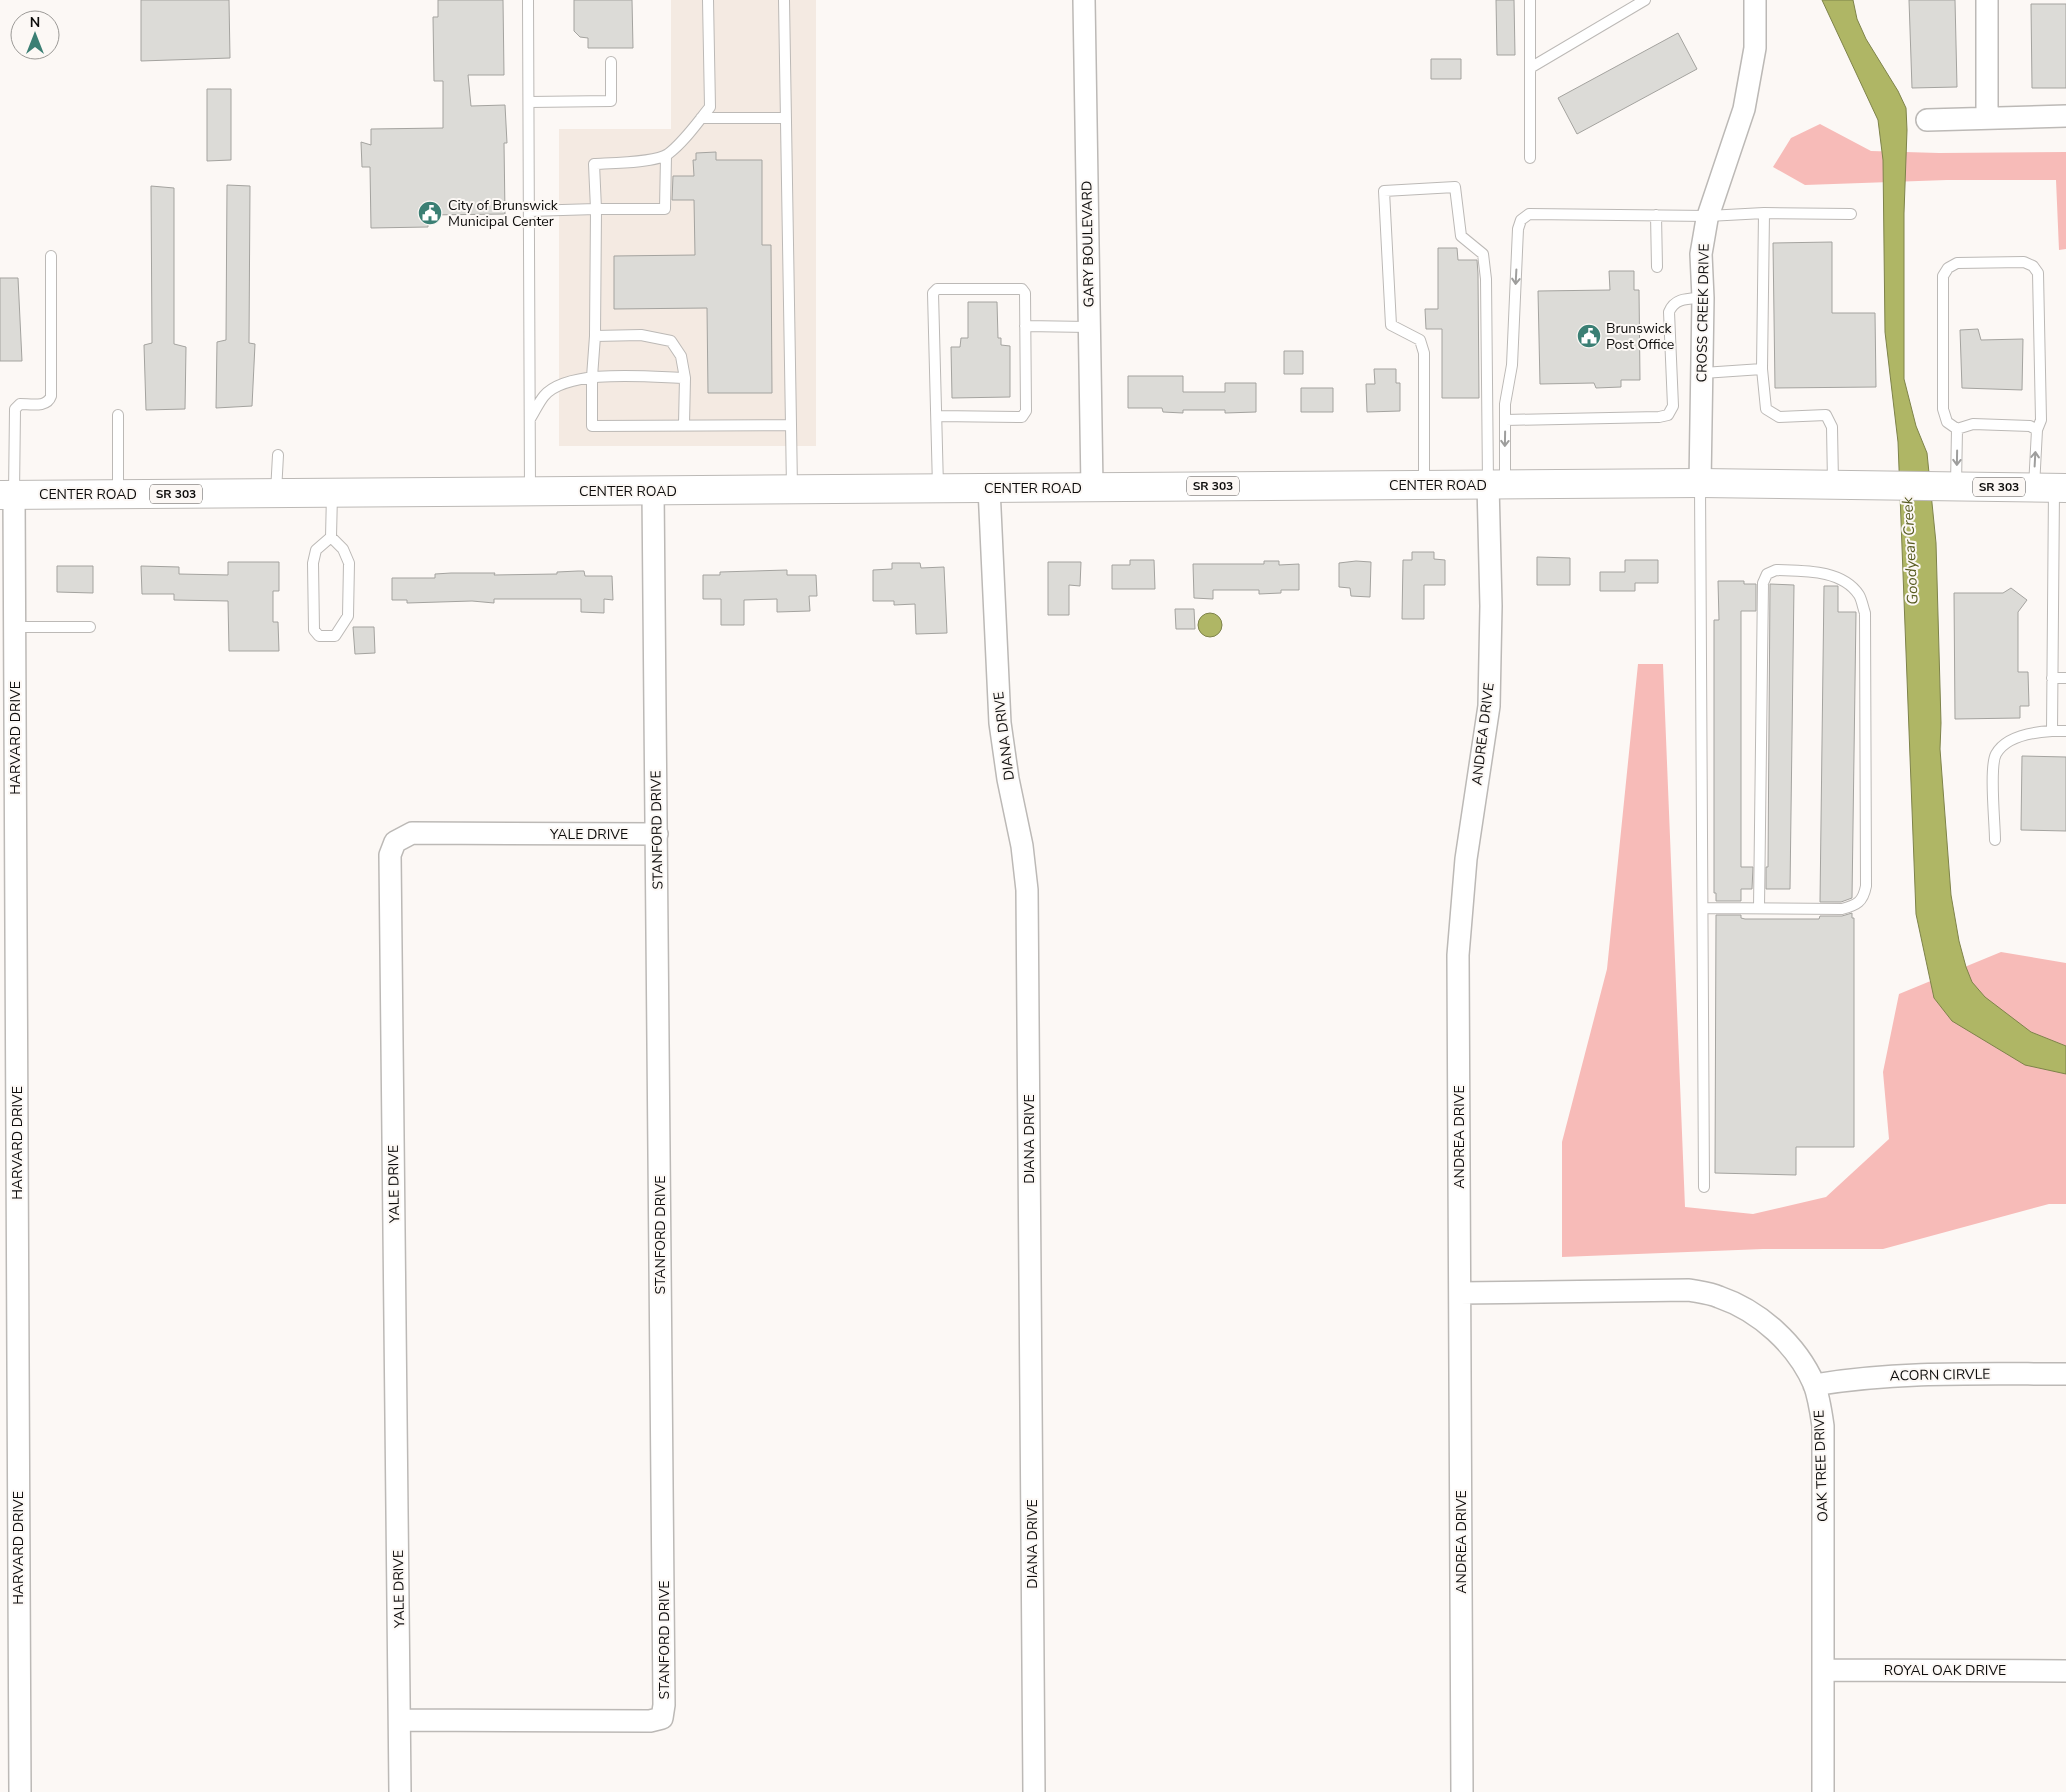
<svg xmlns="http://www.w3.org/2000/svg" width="2066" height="1792" viewBox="0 0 2066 1792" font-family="'Nunito Sans',sans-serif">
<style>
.built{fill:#f4eae2}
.green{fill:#f7bbb8}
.water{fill:#afb665;stroke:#7e834a}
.building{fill:#dcdbd7;stroke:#a4a39f}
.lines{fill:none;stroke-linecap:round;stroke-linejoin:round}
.lane-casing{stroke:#bcb9b6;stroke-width:12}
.street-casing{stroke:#bcb9b6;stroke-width:24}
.primary-casing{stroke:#bcb9b6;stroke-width:30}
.lane{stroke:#fff;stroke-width:10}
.street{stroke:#fff;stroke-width:21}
.primary{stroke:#fff;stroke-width:28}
.oneway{stroke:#9e9e9d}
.labels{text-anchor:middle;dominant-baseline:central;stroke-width:4;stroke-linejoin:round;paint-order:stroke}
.shield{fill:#fcf8f5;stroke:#555351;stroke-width:1}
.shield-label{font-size:12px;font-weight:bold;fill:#0d0c0b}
.poi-label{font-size:14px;fill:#0d0c0b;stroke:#fcf8f5;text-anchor:start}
.street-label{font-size:14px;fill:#0d0c0b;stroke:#fcf8f5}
.water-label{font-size:15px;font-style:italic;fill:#575b20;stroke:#fcf8f5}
</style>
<rect width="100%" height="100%" fill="#fcf8f5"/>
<path class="built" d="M671,0H816V446H559V129H671Z"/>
<path class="green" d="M1820,124L1871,151L1939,153L2066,152V249L2059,250L2056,180H1947L1805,185L1773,167L1791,138Z
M1638,664H1663L1685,1207L1753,1214L1826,1197L1889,1139L1883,1072L1899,994L2001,952L2066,963V1204H2049L1883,1249H1763L1562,1257V1142L1607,969Z"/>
<path class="water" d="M1822,0H1853L1857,19L1866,39L1898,91L1906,108L1907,130L1904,213V379L1916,426L1927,453L1936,543L1941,723L1940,749L1951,895L1959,941L1966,967L1972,982L1985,997L2031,1032L2066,1046V1074L2025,1065L1952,1021L1934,998L1916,914L1898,442L1885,332L1883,160L1878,120Z
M1198 625a12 12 0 1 1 24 0a12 12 0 1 1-24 0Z"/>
<path class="building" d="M141,0H229L230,58L141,61Z
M438,0H503L504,75H468L471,106L505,105L507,143H504L505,214L428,215V227L371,228L370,167H362L361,142L371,145V129L443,128V81H434L433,17H438Z
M574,0H632L633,48H588V38L580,37L574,31Z
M1496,0H1514L1515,55H1497Z
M1909,0H1955L1957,87L1912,88Z
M2031,4H2066V88H2032Z
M1678,33L1697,69L1577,134L1558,98Z
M1431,59H1461V79H1431Z
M207,89H231V160L207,161Z
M716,152V160H762V245H771L772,393H708L707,308L614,309V256L695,255L694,200H672L673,176H694L693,160H696V153Z
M227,185L250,186L249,343L255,344L252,406L216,408L217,342L226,340Z
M151,186L174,188V344L186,347L185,409L146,410L144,345L152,343Z
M1832,242V313H1875L1876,387L1775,388L1773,243Z
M1438,248H1457L1458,260H1477L1478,274L1479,398H1442V329H1426L1425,309H1438Z
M1609,271H1634V290H1639L1640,380H1621V387L1596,388L1594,383L1540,384L1538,291L1610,290Z
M0,278H18L22,361H0Z
M968,302H997L998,338H1001V345L1010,346V397L952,398L951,347H960L961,338H968Z
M1978,329L1981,340L2023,339L2022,390L1962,388L1960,330Z
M1284,351H1303V374H1284Z
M1374,369H1396V383H1400V411L1367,412L1366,384H1375Z
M1128,376H1183V392H1225V383H1256V412L1225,413V410H1183V413L1163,412L1162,408H1128Z
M1301,388H1333V412H1301Z
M1412,552H1434V559L1445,560V585H1424V619H1402L1403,560H1412Z
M1537,557L1570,558V585H1537Z
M1130,560H1154L1155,589H1112V565H1130Z
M1625,560H1658V583H1635V591H1600V572H1625Z
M1264,561H1279V565L1299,564V590H1281V593L1259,594V590H1213V599L1194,598L1193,564H1264Z
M1356,561L1371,562L1370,597L1351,596L1350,588L1339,587V563Z
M228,562H279V591H273V622H278L279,651H229L228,601L174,600V594H142L141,566L179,567V574L228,575Z
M1048,562H1081L1080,586L1069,585V615H1048Z
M892,563H920L921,568L944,567L947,633L916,634L915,604L894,605V601H873V570L892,569Z
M57,566H93V593L57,592Z
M787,570V575H816L817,596H809L810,611L777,612V599L744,600V625H721V599H703V575H720V572Z
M578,571H584L585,576H612L613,600L604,599V613L581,612V599H494V603L472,601L407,603V600H392V578H435V574L451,573H495L494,575L557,574V572Z
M1718,581H1744V584H1756V611H1741V867H1753L1752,889H1741V901H1716V893H1714V620H1719Z
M1770,584L1794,585L1790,889H1766V867H1768Z
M1824,586H1838V612H1856L1852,898L1841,902H1820Z
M2011,588L2027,600L2018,612V672H2028L2029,706H2020V718L1955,719L1954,593H2003Z
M1175,609H1194L1195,629H1176Z
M353,627H374L375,653L355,654Z
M2022,756L2066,757V831L2021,830Z
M1852,913V918H1854V1147H1796V1175L1715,1173L1716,915H1741V918L1745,919H1819L1820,916H1842Z"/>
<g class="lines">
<g class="lane-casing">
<path id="lane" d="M528,0L530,490
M1530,0V158
M1530,68L1645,0
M529,102L611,101V62
M701,118H786
M666,156L665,209H596L594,164C610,163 655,163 668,154C684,142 697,123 710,107L708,0
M529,211L596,209L595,336L641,335L671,341L681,356L685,378C650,377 568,368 544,396C539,402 535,411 530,419
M1764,213L1851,214
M1656,215L1657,267
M1025,326L1089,327
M595,336L592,377V426L791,425L784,0
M1703,373L1762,369L1766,409L1779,417L1826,415L1832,427L1833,483
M118,415V493
M937,416L1022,417L1026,411L1025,293L1022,289H937L933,293L938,487
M1505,420L1659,417L1668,415L1673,406L1669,312C1675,297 1689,299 1703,298
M684,424L685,378
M791,425L792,489
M1957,429L1947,422L1943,409V276L1948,268L1957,263L2024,262L2033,266L2038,273L2041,420L2037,430L2034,487
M1957,429L1973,424L2030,426L2037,430
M1424,484V353L1420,340L1391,325L1384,191L1455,187L1461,236L1483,254L1486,279L1488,484
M1505,484V404L1512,365L1518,229L1521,220L1529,214L1708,216L1764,213L1762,369
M1700,484L1704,1187
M1956,485L1957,429
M2054,489L2052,731H2066
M276,492L278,455
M14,494L15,409L20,404C31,404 47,408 51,396V256
M331,537L343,549L349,563L348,616L335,636H319L314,630L313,563L316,550L331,537L332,494
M14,627H90
M2052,678H2066
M1995,840C1995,823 1989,767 1996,754C2006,736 2034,732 2052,731
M1703,908L1842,909C1857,905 1863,902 1866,886L1865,613C1863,608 1862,600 1859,595C1842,569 1803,571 1776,570L1767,574L1763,583L1759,908"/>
</g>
<g class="street-casing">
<path id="street" d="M1084,0L1092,487
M1987,118V0
M1927,120L2066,116
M1700,483L1703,298L1701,254L1707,219L1744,109L1755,48V0
M989,488L1000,723L1008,779L1022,846L1027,890L1034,1792
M14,495L20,1792
M1460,1293L1689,1290C1699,1292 1710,1293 1719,1297C1760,1311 1797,1345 1814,1384C1819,1397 1821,1412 1823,1426V1792
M1814,1385C1899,1371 1981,1374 2066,1374
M1823,1670L2066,1671
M401,1720L650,1721L662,1718L664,1705L653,490
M400,1792L390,855L395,842L412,833L657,834
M1462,1792L1458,955L1466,859L1489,706L1491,606L1488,484"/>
</g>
<g class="primary-casing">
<path id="primary" d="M0,495L1700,483L2066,488"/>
</g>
<use href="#lane" class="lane"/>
<use href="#street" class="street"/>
<use href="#primary" class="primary"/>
</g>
<defs><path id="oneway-shaft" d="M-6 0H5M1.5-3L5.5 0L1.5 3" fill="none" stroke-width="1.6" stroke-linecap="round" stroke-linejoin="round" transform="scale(1.25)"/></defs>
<g class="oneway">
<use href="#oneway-shaft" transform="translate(1516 277) rotate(93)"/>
<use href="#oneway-shaft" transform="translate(1505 439) rotate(91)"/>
<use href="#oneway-shaft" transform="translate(1957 458) rotate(91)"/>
<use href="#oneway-shaft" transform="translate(2035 459) rotate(-87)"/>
</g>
<defs>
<g id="civic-disc" transform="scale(1.25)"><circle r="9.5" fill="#3b7f74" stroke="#fcf8f5"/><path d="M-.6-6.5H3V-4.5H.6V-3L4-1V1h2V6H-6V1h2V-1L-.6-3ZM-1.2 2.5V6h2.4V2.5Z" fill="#fff"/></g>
</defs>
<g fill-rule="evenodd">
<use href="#civic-disc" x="430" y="213"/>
<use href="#civic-disc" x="1589" y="336"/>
</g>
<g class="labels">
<g class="shield">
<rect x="1187" y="476.5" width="52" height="19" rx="4"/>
<rect x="1973" y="477.5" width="52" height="19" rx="4"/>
<rect x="150" y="484.5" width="52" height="19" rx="4"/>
</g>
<g class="shield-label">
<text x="1213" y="486">SR 303</text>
<text x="1999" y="487">SR 303</text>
<text x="176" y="494">SR 303</text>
</g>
<g class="poi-label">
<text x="448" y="205">City of Brunswick<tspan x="448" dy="16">Municipal Center</tspan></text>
<text x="1606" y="328">Brunswick<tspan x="1606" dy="16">Post Office</tspan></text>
</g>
<g class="street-label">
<text transform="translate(1088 244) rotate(-91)">GARY BOULEVARD</text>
<text transform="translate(1703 313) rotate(-89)">CROSS CREEK DRIVE</text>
<text x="1438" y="485">CENTER ROAD</text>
<text x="1033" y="488">CENTER ROAD</text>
<text x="628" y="491">CENTER ROAD</text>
<text x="88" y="494">CENTER ROAD</text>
<text transform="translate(1483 734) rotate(-83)">ANDREA DRIVE</text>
<text transform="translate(1004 736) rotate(-97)">DIANA DRIVE</text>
<text transform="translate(15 738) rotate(-90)">HARVARD DRIVE</text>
<text transform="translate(657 830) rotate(-91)">STANFORD DRIVE</text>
<text x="589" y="834">YALE DRIVE</text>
<text transform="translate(1459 1137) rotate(-90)">ANDREA DRIVE</text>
<text transform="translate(1029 1139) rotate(-90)">DIANA DRIVE</text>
<text transform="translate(17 1143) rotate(-90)">HARVARD DRIVE</text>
<text transform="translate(394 1184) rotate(-91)">YALE DRIVE</text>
<text transform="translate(660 1235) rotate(-90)">STANFORD DRIVE</text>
<text transform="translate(1940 1375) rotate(-1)">ACORN CIRVLE</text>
<text transform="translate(1821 1466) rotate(-92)">OAK TREE DRIVE</text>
<text transform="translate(1461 1542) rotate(-90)">ANDREA DRIVE</text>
<text transform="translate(1032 1544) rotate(-90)">DIANA DRIVE</text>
<text transform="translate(18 1548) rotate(-90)">HARVARD DRIVE</text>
<text transform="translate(399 1589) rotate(-91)">YALE DRIVE</text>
<text transform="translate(664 1640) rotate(-90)">STANFORD DRIVE</text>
<text x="1945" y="1670">ROYAL OAK DRIVE</text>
</g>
<g class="water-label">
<text transform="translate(1910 551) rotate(-93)">Goodyear Creek</text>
</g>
</g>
<g transform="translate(35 35)"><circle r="24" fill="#fcf8f5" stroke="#9c9a97"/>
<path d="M0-4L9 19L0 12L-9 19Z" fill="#3b7f74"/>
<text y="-8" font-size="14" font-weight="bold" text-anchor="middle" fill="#0d0c0b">N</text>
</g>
</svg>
